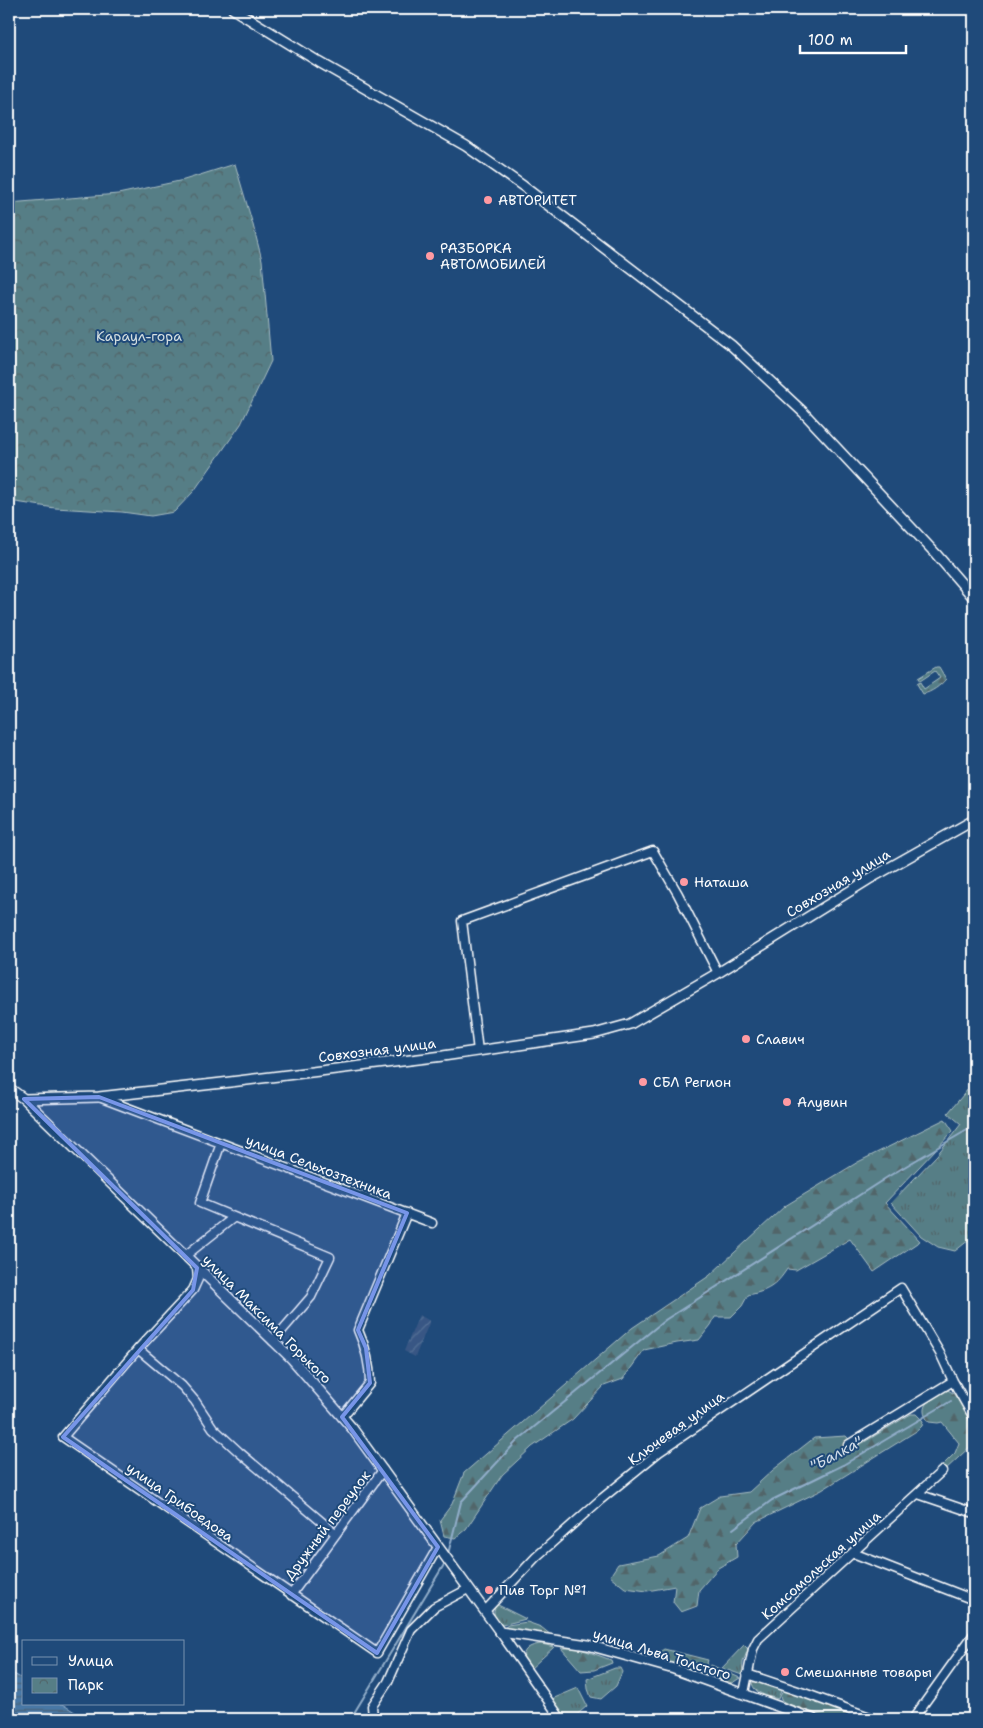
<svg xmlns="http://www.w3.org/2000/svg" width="983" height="1728" viewBox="0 0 983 1728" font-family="'Shantell Sans',sans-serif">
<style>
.industrial{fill:url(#industrial-furrows)}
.grass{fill:url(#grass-tufts);stroke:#aabec2}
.forest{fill:url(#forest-firs);stroke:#aabec2}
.park{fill:url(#park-crowns);stroke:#aabec2}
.water{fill:url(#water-rules);stroke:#92aeca}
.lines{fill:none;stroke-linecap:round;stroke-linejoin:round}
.stream{stroke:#92aeca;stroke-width:2}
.minor-casing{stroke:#fff;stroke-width:11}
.tertiary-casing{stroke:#fff;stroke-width:12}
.minor{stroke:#1f4a7a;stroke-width:8}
.tertiary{stroke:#1f4a7a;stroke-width:9}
.marked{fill:#7795e8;fill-opacity:0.2;stroke:#7795e8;stroke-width:4;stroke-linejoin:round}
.poi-dot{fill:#ff9aa2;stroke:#1f4a7a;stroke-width:2}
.labels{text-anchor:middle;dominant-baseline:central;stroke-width:4;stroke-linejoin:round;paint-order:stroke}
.poi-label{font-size:14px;fill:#fff;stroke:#1f4a7a;text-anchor:start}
.park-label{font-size:14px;fill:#d5dfe1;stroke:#1f4a7a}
.street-label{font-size:14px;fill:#fff;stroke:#1f4a7a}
.water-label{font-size:15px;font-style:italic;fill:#d2dde9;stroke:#1f4a7a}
</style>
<defs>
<pattern id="industrial-furrows" width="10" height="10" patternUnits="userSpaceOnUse" patternTransform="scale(1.25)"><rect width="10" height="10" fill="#375784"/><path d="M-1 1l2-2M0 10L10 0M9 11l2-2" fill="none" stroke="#557096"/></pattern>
<pattern id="grass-tufts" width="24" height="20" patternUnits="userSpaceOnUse" patternTransform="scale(1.25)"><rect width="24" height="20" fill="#567e86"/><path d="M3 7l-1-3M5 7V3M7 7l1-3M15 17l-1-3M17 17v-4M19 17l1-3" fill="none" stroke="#516569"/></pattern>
<pattern id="forest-firs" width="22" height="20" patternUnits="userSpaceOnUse" patternTransform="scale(1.25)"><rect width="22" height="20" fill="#567e86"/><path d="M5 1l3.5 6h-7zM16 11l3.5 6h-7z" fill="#516569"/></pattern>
<pattern id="park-crowns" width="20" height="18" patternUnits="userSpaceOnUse" patternTransform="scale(1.25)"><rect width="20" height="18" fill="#567e86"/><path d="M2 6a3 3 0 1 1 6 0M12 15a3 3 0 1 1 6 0" fill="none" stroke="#516569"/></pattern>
<pattern id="water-rules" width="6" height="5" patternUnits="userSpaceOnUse" patternTransform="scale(1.25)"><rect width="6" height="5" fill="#4a78a6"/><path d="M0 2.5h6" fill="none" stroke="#4b6279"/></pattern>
</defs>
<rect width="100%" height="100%" fill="#1f4a7a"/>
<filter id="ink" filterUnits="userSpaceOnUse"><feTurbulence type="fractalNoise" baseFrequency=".02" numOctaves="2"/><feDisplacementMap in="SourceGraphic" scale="10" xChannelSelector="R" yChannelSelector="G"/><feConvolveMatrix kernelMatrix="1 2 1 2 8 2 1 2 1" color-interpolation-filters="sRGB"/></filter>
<g filter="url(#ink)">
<path class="industrial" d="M419,1315L430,1321L415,1357L404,1351Z"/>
<path class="grass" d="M974,1082V1236L955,1251L938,1247L921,1236L891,1203L937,1155L961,1124L948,1113Z
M496,1604L526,1619L502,1625C494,1617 492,1614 496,1604Z
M527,1622L541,1627L551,1635L501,1630L508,1625Z
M542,1644L554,1647L530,1669C517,1655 525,1645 542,1644Z
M744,1645L748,1649L743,1662L742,1675L722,1668Z
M711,1665L740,1678L732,1683L711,1676L708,1667Z
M615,1668H620L622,1672L616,1686L601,1699L591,1697L588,1689L587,1679Z
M756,1681L782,1688L778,1699C768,1696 754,1694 752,1683Z
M578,1688L587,1706L572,1719H566L552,1699Z"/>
<path class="forest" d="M936,667H939L946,679C940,686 932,692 923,694L917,684L920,682L924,689L940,678L935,671L920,681L918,678Z
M945,1119L953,1131L885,1203L920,1241L874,1272L850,1239L796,1270L787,1269C776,1286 768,1291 748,1295L742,1306L731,1317H715L711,1325L699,1340L677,1343L644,1350L623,1379L604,1386L573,1419L532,1447L502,1475L466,1529L455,1538L444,1536L440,1520L452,1504L464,1473L632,1328L709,1276L785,1206L858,1162Z
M946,1389L953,1393L974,1422V1443L944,1471L941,1467L955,1453L959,1443L942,1422L938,1423L929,1422C915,1405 933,1397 946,1389Z
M911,1414H916L923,1421L922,1426L918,1430L822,1490L756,1522L736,1544L737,1557L718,1568L699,1590L697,1606L681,1612L673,1602L675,1586L647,1591L625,1588L610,1576L618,1564L659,1556L688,1538L700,1508L720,1496L749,1492L773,1470L814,1438L846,1436L856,1447Z
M561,1648H578L611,1660L612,1663L594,1670L581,1671Z
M664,1649L708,1660L706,1667L708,1675C693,1675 674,1665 660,1658L661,1651Z
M785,1688L838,1707L850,1715L867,1719H831L786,1703L781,1700L780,1696Z"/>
<path class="park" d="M235,164L253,225L262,260L271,361L241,424L194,491L174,512L151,516L122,512L55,508L9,501V203L118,194L184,180Z"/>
<path class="water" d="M9,1671L24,1680V1704H62L86,1719H9Z"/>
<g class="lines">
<path class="stream" d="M733,1529L772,1500L843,1465L951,1401
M448,1554L461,1502L517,1441L665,1320L889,1176L974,1126
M354,1719V1713L445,1563"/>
<g class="minor-casing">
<path id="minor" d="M478,1051L462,921L653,851L678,894L718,973
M99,1097L432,1223
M221,1143L200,1203L330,1257L311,1297L273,1341
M185,1256L233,1218
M197,1268L198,1279L193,1290L138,1349L63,1437L377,1653L438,1547
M138,1349L182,1386L195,1401L213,1428L239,1452L335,1533
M342,1417L370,1383C370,1363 366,1348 358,1330L407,1213
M848,1445L953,1381
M918,1494L974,1513
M853,1553L974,1600
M291,1595L383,1470
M485,1611L536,1557L600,1500L659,1452L901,1288L941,1355L953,1381L974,1418
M500,1632L561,1719
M747,1674L804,1693L875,1719
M744,1693L753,1649L758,1639L942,1471
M375,1719L373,1717L372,1706L388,1682L411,1630L434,1607L468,1589
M913,1719L974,1634"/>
</g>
<g class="tertiary-casing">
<path id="tertiary" d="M233,9L319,62L466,146L523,186L731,345L803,412L936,554L974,598
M9,1088L24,1099L292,1359L352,1428L500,1632L588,1645L674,1669L813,1719
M24,1099L99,1097L222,1083L443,1056L594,1034L630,1024L718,973L871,878L974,820"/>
</g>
<use href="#minor" class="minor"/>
<use href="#tertiary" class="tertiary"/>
</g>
</g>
<path class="marked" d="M99,1097L407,1213L358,1330L366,1348L370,1383L342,1417L438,1547L377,1653L63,1437L193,1290L197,1268L24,1099Z"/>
<g class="poi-dot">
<circle cx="488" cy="200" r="5"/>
<circle cx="430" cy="256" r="5"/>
<circle cx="684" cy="882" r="5"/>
<circle cx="746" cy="1039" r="5"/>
<circle cx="643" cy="1082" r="5"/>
<circle cx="787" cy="1102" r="5"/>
<circle cx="489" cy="1590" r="5"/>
<circle cx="785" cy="1672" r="5"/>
</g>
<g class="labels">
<g class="poi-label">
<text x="498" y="200">АВТОРИТЕТ</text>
<text x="440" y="248">РАЗБОРКА<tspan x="440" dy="16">АВТОМОБИЛЕЙ</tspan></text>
<text x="694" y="882">Наташа</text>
<text x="756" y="1039">Славич</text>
<text x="653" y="1082">СБЛ Регион</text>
<text x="797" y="1102">Алувин</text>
<text x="499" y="1590">Пив Торг №1</text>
<text x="795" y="1672">Смешанные товары</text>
</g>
<g class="park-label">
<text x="139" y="336">Караул-гора</text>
</g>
<g class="street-label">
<text transform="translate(838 883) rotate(-31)">Совхозная улица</text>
<text transform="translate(377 1050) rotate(-7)">Совхозная улица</text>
<text transform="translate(319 1167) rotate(21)">улица Сельхозтехника</text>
<text transform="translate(267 1319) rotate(45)">улица Максима Горького</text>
<text transform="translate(676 1428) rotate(-36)">Ключевая улица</text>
<text transform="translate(180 1502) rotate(35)">улица Грибоедова</text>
<text transform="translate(327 1525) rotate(-53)">Дружный переулок</text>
<text transform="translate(821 1565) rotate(-42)">Комсомольская улица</text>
<text transform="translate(662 1654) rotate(17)">улица Льва Толстого</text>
</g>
<g class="water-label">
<text transform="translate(836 1454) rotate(-28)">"Балка"</text>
</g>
</g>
<rect width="983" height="1728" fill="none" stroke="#1f4a7a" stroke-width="30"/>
<rect x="15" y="15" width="953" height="1698" fill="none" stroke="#fff" stroke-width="2" filter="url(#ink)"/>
<rect x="22" y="1640" width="162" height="65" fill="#1f4a7a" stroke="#7992af"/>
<rect x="32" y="1657" width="25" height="8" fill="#1f4a7a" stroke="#7992af"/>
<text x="68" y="1666" font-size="15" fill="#ffffff">Улица</text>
<rect x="32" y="1678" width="25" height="15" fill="url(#park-crowns)" stroke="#7992af"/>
<text x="68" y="1690" font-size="15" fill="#ffffff">Парк</text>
<path d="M800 45v8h106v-8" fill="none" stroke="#ffffff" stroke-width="2.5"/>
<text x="808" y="45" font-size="15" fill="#ffffff" stroke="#1f4a7a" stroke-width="4" paint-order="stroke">100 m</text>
</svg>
